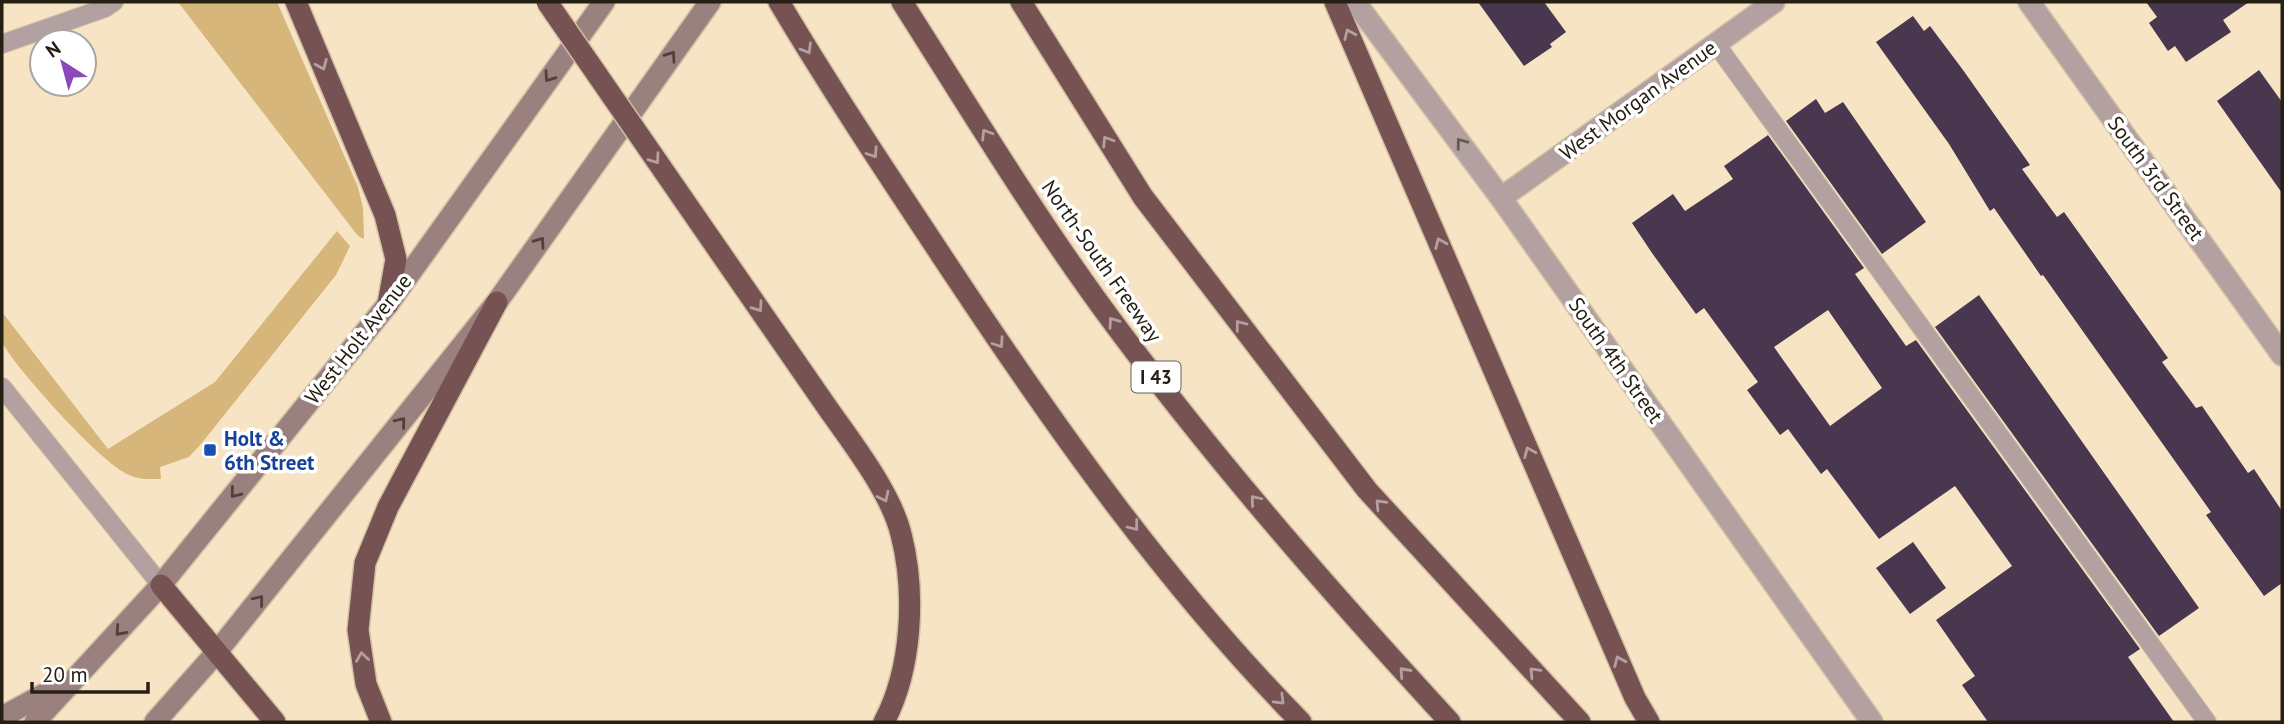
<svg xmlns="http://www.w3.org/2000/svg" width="2284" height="724" viewBox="0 0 2284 724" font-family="'PT Sans',sans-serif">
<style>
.green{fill:#d6b67a}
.building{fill:#49374f;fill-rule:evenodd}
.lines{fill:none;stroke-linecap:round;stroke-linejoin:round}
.lane-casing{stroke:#d1c1a4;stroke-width:20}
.street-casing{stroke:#d1c1a4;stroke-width:24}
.secondary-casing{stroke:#d1c1a4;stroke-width:24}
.highway-casing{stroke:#d1c1a4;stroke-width:24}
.lane{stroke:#b3a1a1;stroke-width:18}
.street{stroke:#b3a1a1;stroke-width:21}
.secondary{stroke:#9a807f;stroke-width:21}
.highway{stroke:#765352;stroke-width:21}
.highway-bridge-casing{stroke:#d1c1a4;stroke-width:24;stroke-linecap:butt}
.highway-bridge{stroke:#765352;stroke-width:21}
.oneway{stroke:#b4a0a0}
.oneway2{stroke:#4f4239}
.oneway3{stroke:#655a53}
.transit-dot{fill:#1a4fb4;stroke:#fff;stroke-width:2.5}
.labels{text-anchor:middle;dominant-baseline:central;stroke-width:7;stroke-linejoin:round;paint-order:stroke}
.shield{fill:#fff;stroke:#67635a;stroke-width:2}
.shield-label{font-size:19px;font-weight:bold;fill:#262014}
.street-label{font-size:21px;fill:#262014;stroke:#fff}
.transit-label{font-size:21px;font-weight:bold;fill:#164399;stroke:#fff;text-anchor:start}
</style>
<rect width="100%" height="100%" fill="#f7e4c4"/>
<path class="green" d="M178,2H277L358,187L363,208L364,239L358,236Z
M337,231L350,246L336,275L201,444L189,457L160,467L161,479C150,479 140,480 129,475C101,463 19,372 3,344C0,336 2,321 2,312L108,449L215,382Z"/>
<path class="building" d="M1478,2H1544L1566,32L1550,44L1552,47L1524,66Z
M2146,2H2249L2223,20L2231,32L2186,62L2175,46L2168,51L2149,23L2157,17Z
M1913,16L1924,31L1930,26L1963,70L2030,165L2022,169L2057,217L2064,212L2168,358L2162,362L2196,408L2202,406L2248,473L2254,469L2282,511V583L2264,596L2206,515L2211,512L2043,275L2041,276L1994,208L1990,211L1949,144L1876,42Z
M2259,70L2282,102V193L2217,101Z
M1816,99L1825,113L1843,102L1926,222L1882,254L1786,121Z
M1768,135L1864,268L1855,274L1906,346L1916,340L2140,649L2128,657L2174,722H1988L1962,685L1975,676L1936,620L2012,566L1955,486L1879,539L1827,469L1821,474L1788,429L1780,435L1747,390L1758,382L1704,308L1696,314L1652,253L1632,223L1673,194L1685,211L1733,179L1724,166ZM1828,310L1882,388L1830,426L1774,347Z
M1979,295L2199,608L2159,636L1935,327Z
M1913,542L1946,588L1910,614L1876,568Z"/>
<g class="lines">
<g class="lane-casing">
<path id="lane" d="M2,44L105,8L114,2
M1716,44L2207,722
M2,387L161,585"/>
</g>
<g class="street-casing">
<path id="street" d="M1355,2L1501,198L1872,722
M2029,2L2282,355
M1501,198L1774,2"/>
</g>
<g class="secondary-casing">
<path id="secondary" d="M2,717L61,685
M35,722L161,585L388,304L604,2
M155,722L216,653L497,302L710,2"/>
</g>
<g class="highway-casing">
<path id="highway" d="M296,2L385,215L396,259L388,304
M779,2C835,96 896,187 957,279C1060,434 1170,589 1301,722
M902,2C972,112 1040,225 1118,329C1221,467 1334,596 1450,722
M1021,2L1143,197L1367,490L1580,722
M1335,2L1635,698L1649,722
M719,251C756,304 792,357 829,410C853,444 891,493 901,534C916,593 912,669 884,722
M161,585L275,722
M381,722L366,684L358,630L365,563L388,507L497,302"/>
</g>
<use href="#lane" class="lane"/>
<use href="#street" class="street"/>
<use href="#secondary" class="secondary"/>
<use href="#highway" class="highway"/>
<g class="highway-bridge-casing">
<path id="highway-bridge" d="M547,2L719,251"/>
</g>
<use href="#highway-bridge" class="highway-bridge"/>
</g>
<defs><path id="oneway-chevron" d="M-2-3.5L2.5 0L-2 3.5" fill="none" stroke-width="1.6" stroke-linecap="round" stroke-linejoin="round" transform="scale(1.75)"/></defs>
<g class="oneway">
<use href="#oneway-chevron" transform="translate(1349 34) rotate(-114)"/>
<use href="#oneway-chevron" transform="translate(807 49) rotate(59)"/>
<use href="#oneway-chevron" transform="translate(322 65) rotate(67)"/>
<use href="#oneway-chevron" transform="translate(986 134) rotate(-122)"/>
<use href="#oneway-chevron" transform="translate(1107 141) rotate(-122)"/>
<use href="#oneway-chevron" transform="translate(873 153) rotate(56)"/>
<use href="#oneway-chevron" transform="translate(655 159) rotate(55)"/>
<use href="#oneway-chevron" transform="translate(1440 243) rotate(-113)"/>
<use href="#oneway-chevron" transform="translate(758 307) rotate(55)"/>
<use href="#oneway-chevron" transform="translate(1113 322) rotate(-125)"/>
<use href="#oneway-chevron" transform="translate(1240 325) rotate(-127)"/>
<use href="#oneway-chevron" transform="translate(999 343) rotate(56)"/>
<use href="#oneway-chevron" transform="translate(1529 452) rotate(-113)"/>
<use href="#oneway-chevron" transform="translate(884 497) rotate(64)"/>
<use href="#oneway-chevron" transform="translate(1255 500) rotate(-130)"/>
<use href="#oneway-chevron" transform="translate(1380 504) rotate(-133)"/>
<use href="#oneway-chevron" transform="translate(1134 526) rotate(52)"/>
<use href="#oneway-chevron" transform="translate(362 657) rotate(-98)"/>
<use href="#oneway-chevron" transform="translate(1619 661) rotate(-113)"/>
<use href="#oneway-chevron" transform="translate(1404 672) rotate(-132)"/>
<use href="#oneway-chevron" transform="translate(1534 672) rotate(-133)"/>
<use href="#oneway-chevron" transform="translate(1280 700) rotate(45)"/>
</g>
<g class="oneway2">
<use href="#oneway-chevron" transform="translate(671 56) rotate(-55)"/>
<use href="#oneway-chevron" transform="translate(549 77) rotate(125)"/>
<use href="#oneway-chevron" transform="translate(540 242) rotate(-55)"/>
<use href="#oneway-chevron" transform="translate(401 422) rotate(-51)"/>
<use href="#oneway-chevron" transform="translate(235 493) rotate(129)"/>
<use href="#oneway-chevron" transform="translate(259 600) rotate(-51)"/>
<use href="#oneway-chevron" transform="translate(120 631) rotate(132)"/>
</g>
<use class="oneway3" href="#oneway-chevron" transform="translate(1461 143) rotate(-127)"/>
<rect class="transit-dot" x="203" y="443" width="14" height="14" rx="3.5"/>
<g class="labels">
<rect class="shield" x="1131.5" y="361.5" width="49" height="31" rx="5"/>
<g class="shield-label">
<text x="1156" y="377">I 43</text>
</g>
<g class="street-label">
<text transform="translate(1638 100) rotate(-36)">West Morgan Avenue</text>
<text transform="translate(2156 178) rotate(54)">South 3rd Street</text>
<text transform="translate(1102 261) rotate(55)">North-South Freeway</text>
<text transform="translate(358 339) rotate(-52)">West Holt Avenue</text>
<text transform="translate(1616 360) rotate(55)">South 4th Street</text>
</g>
<g class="transit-label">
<text x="224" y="438">Holt &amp;<tspan x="224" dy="24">6th Street</tspan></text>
</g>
</g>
<rect width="2284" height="724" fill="none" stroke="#262014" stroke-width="7"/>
<g transform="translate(63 63) rotate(324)"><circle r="33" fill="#ffffff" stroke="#a8a6a1" stroke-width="2"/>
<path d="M0-5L12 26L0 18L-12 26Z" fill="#8d48bb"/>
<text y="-10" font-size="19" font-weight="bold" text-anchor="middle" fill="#262014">N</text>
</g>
<path d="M32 682v10h116v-10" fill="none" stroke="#262014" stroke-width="3.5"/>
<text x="42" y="682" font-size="21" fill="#262014" stroke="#ffffff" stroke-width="5" paint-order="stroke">20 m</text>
</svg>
